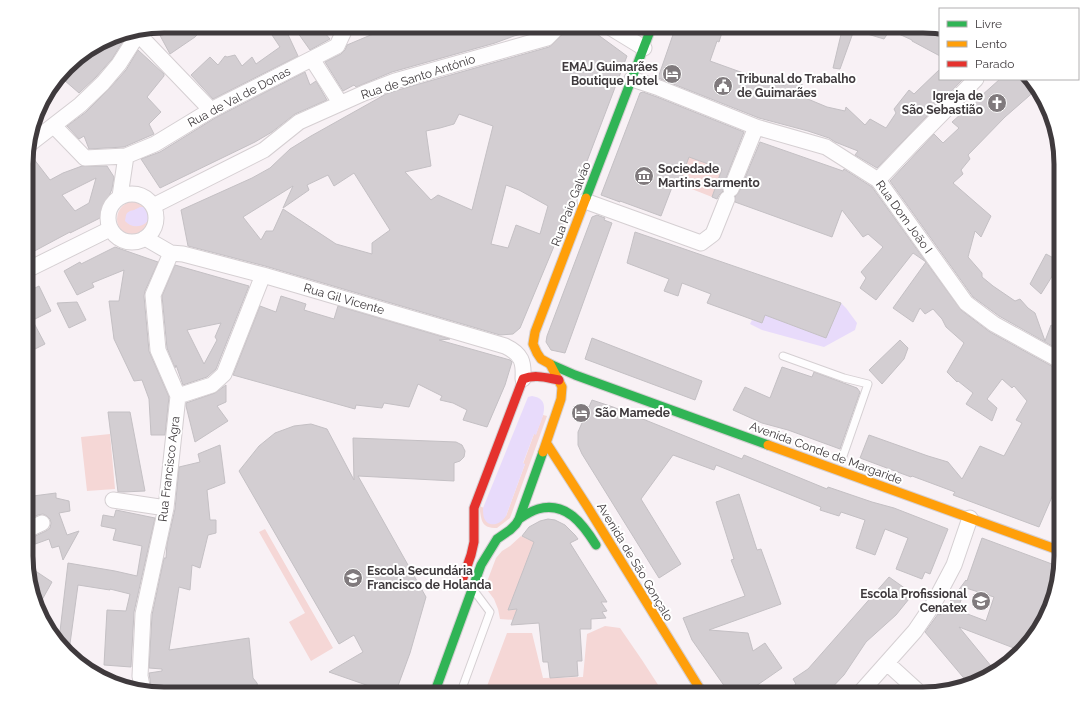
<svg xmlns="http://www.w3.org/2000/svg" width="1087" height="720" viewBox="0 0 1087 720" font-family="Raleway,sans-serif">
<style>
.green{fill:#f5d7d6}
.water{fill:#e8dbfb}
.building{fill:#d3ced2;stroke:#c4c0c4;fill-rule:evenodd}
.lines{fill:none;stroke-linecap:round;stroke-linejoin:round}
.lane-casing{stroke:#d5cfd2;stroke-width:9}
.street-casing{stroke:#d5cfd2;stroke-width:17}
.fast-casing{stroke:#d5cfd2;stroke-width:11}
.slow-casing{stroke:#d5cfd2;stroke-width:11}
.jam-casing{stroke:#d5cfd2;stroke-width:11}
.lane{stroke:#fefdfe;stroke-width:7}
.street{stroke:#fefdfe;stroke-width:15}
.fast{stroke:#30b455;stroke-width:9}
.slow{stroke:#ff9f0a;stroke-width:9}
.jam{stroke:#e5322d;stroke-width:9}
.labels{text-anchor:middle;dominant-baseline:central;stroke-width:4;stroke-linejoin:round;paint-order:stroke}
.poi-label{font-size:12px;font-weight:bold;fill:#3f3a3d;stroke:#fff;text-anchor:start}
.street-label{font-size:12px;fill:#3f3a3d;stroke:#fff}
.rim{fill:none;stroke:#3f3a3d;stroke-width:5}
</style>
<rect width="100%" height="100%" fill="#f8f1f5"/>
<path class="green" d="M689,157L722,169L712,197L679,184Z
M117 219a18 18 0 1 1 36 0a18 18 0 1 1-36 0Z
M543,415L547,416L510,518L497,528C480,528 482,520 479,506L506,516L525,464H523L534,434H536Z
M110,434L115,489L87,491L81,437Z
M265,529L333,648L311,661L289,622L305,613L259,532Z
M521,536L534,542L509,610L517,609L514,618L515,620L500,619L498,609L494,599L485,587L496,558L502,551L510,546Z
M605,626L620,628L642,660L664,694H484L507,633H532L543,678L583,677L587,634Z"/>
<path class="water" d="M140,207H144L149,211C153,226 133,231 125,221L126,215L127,213L130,211L134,210Z
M841,303L846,308L857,323L855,330L824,347L762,330L750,324L752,320L762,323L765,315L826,338Z
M532,396C554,399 540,422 536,435L534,434L523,463L525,464L506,516C501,524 489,529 484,518C483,515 483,511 483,508L528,397Z"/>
<path class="building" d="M164,26H206L195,37L170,54L156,28Z
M266,26H284L298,56L213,99L191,75L210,57L218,65L225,56L227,57L235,55L242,66L252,57L256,64L280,47Z
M293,26H319L330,39L310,50Z
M392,26H540V29L514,36L495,43L392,72L356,87L354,85L343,91L325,62L341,54L345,50L347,45Z
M568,26H586L627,56L562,227L520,328L513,334L500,335L265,266L188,246L181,210L252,178L270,168L290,149L311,136L386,94L398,90L549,47L553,44L565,32ZM459,114L493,126L472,210L438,195L431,200L405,172L431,166L426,131L440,128L454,124ZM354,173L390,230L372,243V254L336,244L283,209L273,231H266L261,240L243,217L293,186L283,208L309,190L307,185L328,175L334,186ZM506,185L519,190L548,206L540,234L516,225L508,248L491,244Z
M676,26H724L719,42L717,41L710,61L749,75L785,86L786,80L802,84L803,97L827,107L845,111L846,107L865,125L870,119L886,128L896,113L894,109L909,90L914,94L940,69V79H963L877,168L855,155L858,151L835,142L829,138L808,131L759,118L658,78Z
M843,26H923L940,29V56L912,41V40L890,30L884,39L854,30L840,69L833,68Z
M128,33L112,59L96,77L79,93L64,80L87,51L111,36Z
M138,50L164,74V76L147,97L161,112L149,124L154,134L124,147L89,149L84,136L79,139L67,126L86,112L109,89L126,70Z
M305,72L310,85L316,81L327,100L295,114L272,132L255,142L160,188L141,159L160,152L215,118Z
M1000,79H1028L1037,89L1005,117L968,155L970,159L961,170L963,174L953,183L991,216L981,237L975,231L968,257L982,273V277L993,286L1015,301L1020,299L1028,308L1035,313L1045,341L1051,325L1061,332V351L999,316L973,297L890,181L934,134L943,143L959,128L952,122Z
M643,92L657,97L744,132L723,186V191L719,195L717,199L712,197L722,169L689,157L679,184L674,182L661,216L620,201V202L601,195L640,93Z
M760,142L843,171L844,169L872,187L926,262L913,253L876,300L860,288L866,278L861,272L883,247L868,234L863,237L842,210L832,237L735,202V197L739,192Z
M30,154L50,180L63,173L82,166H107L114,177L112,189L100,218L70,233V232L27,255V155ZM96,178L89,203L75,211L62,195Z
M597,215L605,218L604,220L612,223L565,353L551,350L546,342L547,336L592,217Z
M635,232L841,303L826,338L765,315L762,323L707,303L711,294L682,283L678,296L664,291L669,279L627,263Z
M115,247L158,262L145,291L144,296L149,351L169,397L165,435H151L149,399L142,380L134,381L114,339L109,301H119L124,270L92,283L94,287L77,295L64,271L80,262L81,264Z
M1046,254L1061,262L1041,294L1030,284Z
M926,262L961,310L990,332L1057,369L1061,370V476L1039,527L953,495L955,492L912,476L911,477L860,458L869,435L928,456L948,462L962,479L980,446L1004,456L1022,423L1016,420L1027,401L1014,386L1012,388L1002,379L987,399L997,408L992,421L966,404L973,393L958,381L957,382L947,372L964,343L946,327L942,319L933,309L925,314L920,308L913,322L893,308Z
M175,265L249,286L216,369L207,377L183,385L176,365L175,368L167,348L162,296ZM221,323L215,337L217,340L204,364L187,330Z
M39,286L51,311L35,319L27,303V292Z
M281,296L306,304L304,310L334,319L338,306L450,339L439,340L510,360L512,362L505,385L487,427L463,420L467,410L453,403L440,400L442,396L418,384L409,407L384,403L382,408L356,405L355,409L233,375L260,306L276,312Z
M77,302L86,320L69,328L57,303Z
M27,310L45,344L27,353Z
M592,338L702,381L695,400L585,359Z
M900,340L908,348L904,359L882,384L869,370Z
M782,367L812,377L814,372L857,388L860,392L840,449L788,430L762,423L733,410L745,387L770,398Z
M226,385V402L217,406L228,421L195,442L186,406V403L215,393Z
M592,400L613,407L742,459L744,455L827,489L828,487L872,502L894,508L948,529L930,574L925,572L922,579L896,569L908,538L885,529L875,555L856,548L865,520L841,512L839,516L820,510L821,507L716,465L714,470L673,455L641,499L681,564L659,578L582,454L578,445V432Z
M108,412H130L145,491L123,492H118Z
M311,424L327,429L354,480L353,438L456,442L462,445L465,451L464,457L460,461L454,463V481L358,476L426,597L410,653L395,694H369L372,687L329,672L363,652L354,635L339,644L239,471L259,446L275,433L294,426Z
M220,445L225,483L207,490L210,520H216V533L208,535L200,568L192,565L190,590L179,587L169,650L249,638L253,678L257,683L259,694H164L152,692L149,673L162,671V669L149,668L152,615L164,558H166L167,544L175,509L179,467L200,462L198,454Z
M56,493V498L69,501L70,511L59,513L67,535L79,531L63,560L59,546L52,548L49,539L27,547V539L31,538L46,531L50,528L51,523L50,519L47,516L43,514L38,515L27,520V498L33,496Z
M739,494L757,550L761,549L781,604L709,630L748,633L753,651L765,643L782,668L756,686L762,694H730L692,640L683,618L745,596L731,560L734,559L716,502Z
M116,510L155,518L134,612L131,667L104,665L107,610L126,611L130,594L110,589V590L78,585L69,651L59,640L68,563L115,571L137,576L142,546L113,540L116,529L101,526L103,515L114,517Z
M548,519L555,520L565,525L575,535L578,539L570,543L607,602H601L607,611L602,612L606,618L591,619V629H580L582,661H577L578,676L550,678L548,662H543L539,623L511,625L517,609L508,610L534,542L522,536L529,527L540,521Z
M982,538L1060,567L1038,633L1019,650L959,627L996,672L992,676L968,683L925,632L938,614L940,615L966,580L967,581ZM966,588L994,597L986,621L957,610Z
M34,570L52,582L38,607L29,580Z
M889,577L913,594L896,615L866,642L844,675L826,694H783L796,684L793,679L808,669Z"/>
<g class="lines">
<g class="lane-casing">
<path id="lane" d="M783,356L844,378L868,384L843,456
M460,694L490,612L475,592"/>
</g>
<g class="street-casing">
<path id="street" d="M608,26L644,48
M138,34L211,110
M312,59L337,98
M632,79L659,88L756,127L826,147L878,180L966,303L994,324L1061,361
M54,126L85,158L126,156L155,144L211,110L337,46L344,31
M27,146L80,105L103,83L119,64L140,31
M878,180L914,142L976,79
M731,189L756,127
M108 218a24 24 0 1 1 48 0a24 24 0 1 1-48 0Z
M120,196L126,156
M585,201L701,243L713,234L727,199
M153,206L264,150L299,122L364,93L395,81L547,38L559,26
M145,238L171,253L183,254L263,275L505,346C522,354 524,362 523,379
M27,270L110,229
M178,396L212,385L224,374L263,275
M113,500L166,508
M27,530L42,523
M887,663L921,694
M143,691L140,676L143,614L166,508L178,396L158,350L153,295L171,253
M859,694L915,631L934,603L954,565L970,518"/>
</g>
<g class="fast-casing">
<path id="fast" d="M586,198L652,26
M550,364L575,375L768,445
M519,519C525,515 531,511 538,509C566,501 583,524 596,545
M434,694L481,565L497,539L510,530L516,524L519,519L543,452"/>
</g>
<g class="slow-casing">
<path id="slow" d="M547,444L587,506L703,694
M768,445L1061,551
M543,452L561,399L562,387L550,364L541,359L537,353L533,344L535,332L586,198"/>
</g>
<g class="jam-casing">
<path id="jam" d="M463,578L471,555L474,542V508L523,379C535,374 547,378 559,380"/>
</g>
<use href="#lane" class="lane"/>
<use href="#street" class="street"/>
<use href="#fast" class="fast"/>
<use href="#slow" class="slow"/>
<use href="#jam" class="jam"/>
</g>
<defs>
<g id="hotel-disc" transform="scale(1)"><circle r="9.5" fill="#807a7d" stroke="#fff"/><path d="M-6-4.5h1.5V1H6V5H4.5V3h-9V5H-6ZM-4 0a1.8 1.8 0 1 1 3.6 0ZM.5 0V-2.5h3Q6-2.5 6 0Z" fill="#fff"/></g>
<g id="civic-disc" transform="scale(1)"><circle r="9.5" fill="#807a7d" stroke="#fff"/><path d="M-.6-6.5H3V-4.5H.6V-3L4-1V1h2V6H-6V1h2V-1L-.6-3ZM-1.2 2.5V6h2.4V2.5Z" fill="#fff"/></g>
<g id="church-disc" transform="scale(1)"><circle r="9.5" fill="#807a7d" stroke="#fff"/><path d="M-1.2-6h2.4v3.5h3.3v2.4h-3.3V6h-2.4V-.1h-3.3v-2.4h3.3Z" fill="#fff"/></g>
<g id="museum-disc" transform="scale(1)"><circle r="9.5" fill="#807a7d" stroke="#fff"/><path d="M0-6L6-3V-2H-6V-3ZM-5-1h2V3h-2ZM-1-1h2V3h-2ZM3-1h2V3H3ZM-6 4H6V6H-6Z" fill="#fff"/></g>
<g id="school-disc" transform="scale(1)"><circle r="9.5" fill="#807a7d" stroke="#fff"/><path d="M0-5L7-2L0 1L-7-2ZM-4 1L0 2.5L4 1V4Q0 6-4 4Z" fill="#fff"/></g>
</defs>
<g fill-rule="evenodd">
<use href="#hotel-disc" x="672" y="74"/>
<use href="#civic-disc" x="723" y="86"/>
<use href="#church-disc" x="997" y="103"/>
<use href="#museum-disc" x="644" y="176"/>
<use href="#hotel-disc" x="581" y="413"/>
<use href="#school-disc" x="353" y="578"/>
<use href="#school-disc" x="981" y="601"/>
</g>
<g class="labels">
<g class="poi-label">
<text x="658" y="67" text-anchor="end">EMAJ Guimarães<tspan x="658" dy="14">Boutique Hotel</tspan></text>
<text x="737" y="79">Tribunal do Trabalho<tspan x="737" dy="14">de Guimarães</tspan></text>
<text x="983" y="96" text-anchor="end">Igreja de<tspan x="983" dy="14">São Sebastião</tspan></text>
<text x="658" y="169">Sociedade<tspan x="658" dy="14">Martins Sarmento</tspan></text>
<text x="595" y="413">São Mamede</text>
<text x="367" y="571">Escola Secundária<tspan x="367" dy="14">Francisco de Holanda</tspan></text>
<text x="967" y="594" text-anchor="end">Escola Profissional<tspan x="967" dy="14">Cenatex</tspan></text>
</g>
<g class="street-label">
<text transform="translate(418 77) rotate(-18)">Rua de Santo António</text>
<text transform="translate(239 97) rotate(-28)">Rua de Val de Donas</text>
<text transform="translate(571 204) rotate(-69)">Rua Paio Galvão</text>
<text transform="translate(904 217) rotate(54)">Rua Dom João I</text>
<text transform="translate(344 299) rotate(16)">Rua Gil Vicente</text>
<text transform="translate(826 453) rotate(20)">Avenida Conde de Margaride</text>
<text transform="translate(169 469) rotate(-83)">Rua Francisco Agra</text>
<text transform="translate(635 562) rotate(59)">Avenida de São Gonçalo</text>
</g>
</g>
<path d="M0 0H1087V720H0ZM164 33H923A131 131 0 0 1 1054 164V556A131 131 0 0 1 923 687H164A131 131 0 0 1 33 556V164A131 131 0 0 1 164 33Z" fill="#fff" fill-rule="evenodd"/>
<path class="rim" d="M164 33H923A131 131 0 0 1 1054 164V556A131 131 0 0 1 923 687H164A131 131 0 0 1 33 556V164A131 131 0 0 1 164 33Z"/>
<rect x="939" y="8" width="140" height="72" fill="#ffffff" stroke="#b2b0b1"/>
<rect x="947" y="21" width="20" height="6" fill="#30b455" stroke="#b2b0b1"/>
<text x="975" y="28" font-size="12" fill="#3f3a3d">Livre</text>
<rect x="947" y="41" width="20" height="6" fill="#ff9f0a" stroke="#b2b0b1"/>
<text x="975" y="48" font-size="12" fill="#3f3a3d">Lento</text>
<rect x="947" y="61" width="20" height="6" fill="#e5322d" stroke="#b2b0b1"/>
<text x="975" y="68" font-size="12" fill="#3f3a3d">Parado</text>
</svg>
